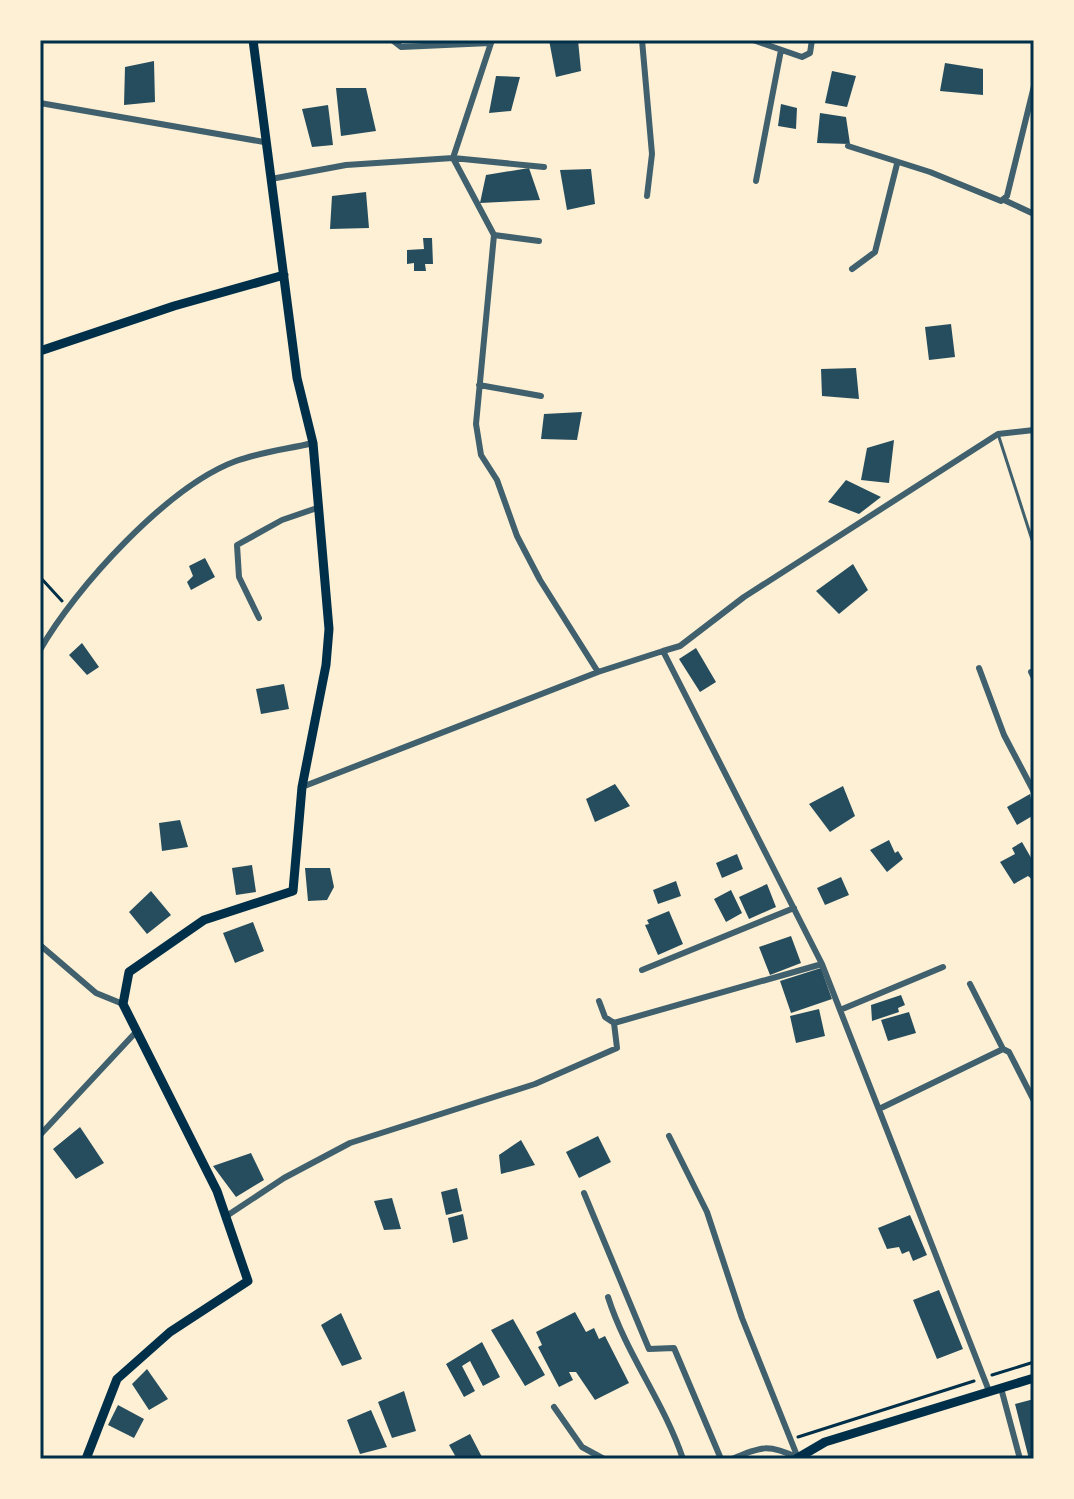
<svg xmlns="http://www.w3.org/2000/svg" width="1074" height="1499" viewBox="0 0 1074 1499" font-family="Jost,sans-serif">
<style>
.building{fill:#264d5e}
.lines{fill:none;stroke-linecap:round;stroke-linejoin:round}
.path{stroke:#003049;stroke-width:3}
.service{stroke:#3f606c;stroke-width:3}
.minor{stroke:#3f606c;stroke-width:6}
.secondary{stroke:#003049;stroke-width:9}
.neatline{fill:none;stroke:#003049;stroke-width:3}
</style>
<rect width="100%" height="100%" fill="#fdf0d5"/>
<path class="building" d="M549,40H578L581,71L556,77Z
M154,61L155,102L124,105L125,67Z
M945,63L983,69V95L940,91Z
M832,71L856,76L847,107L825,103Z
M496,76L520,77L511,111L489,113Z
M336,88H366L376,131L341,136Z
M781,104L797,108L796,129L778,126Z
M328,105L333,145L312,147L302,109Z
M820,113L846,117L850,144L817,143Z
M529,168L540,200L480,203L486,175Z
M591,169L595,204L567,210L560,170Z
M366,192L369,228L330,229L332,196Z
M423,238H432L433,264H425L426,271H414V263L407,264V250L424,249Z
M951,324L955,357L929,360L925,327Z
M856,368L859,399L822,396L821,369Z
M582,412L577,440L541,439L544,414Z
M894,440L889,483L861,480L867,448Z
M846,480L881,497L859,514L828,502Z
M205,558L215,577L191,590L187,582L193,576L189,566Z
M853,564L868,590L839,614L816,591Z
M82,643L99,667L87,675L69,655Z
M696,648L716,682L700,692L679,659Z
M284,684L289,709L261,714L256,689Z
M615,784L630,806L595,822L586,799Z
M843,786L855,816L830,832L809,804Z
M1030,794L1034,815L1017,825L1007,807Z
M180,820L188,847L162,851L159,823Z
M889,840L895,853L898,851L903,859L887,872L870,850Z
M1022,842L1034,863V881L1028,876L1014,884L1000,862L1015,854L1012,848Z
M737,854L743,869L722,878L716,863Z
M252,865L256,892L236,895L232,868Z
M305,868H330L334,887L327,900L308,901Z
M841,877L849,895L825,905L817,888Z
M676,881L681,896L658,904L653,890Z
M767,884L776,907L749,919L739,897Z
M731,890L742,913L726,922L714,899Z
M151,891L171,915L147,934L129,912Z
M669,911L683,944L658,955L645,925L649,924L647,920Z
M253,922L264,951L235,963L223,933Z
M791,936L801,963L770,975L759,947Z
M821,968L832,999L791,1013L780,981Z
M901,995L905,1005L898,1008L899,1012L872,1021L871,1005Z
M819,1009L825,1036L796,1043L790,1016Z
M909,1012L916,1033L888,1041L881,1020Z
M80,1127L104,1163L76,1179L53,1149Z
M598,1136L611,1162L579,1178L566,1152Z
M521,1140L535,1165L501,1174L499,1155Z
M251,1153L264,1180L236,1197L213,1166Z
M457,1188L462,1211L446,1215L441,1192Z
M392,1198L401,1229L384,1230L374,1201Z
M463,1214L468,1239L453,1243L448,1218Z
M910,1215L927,1255L913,1261L909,1251L902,1254L899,1247L887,1249L878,1228Z
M939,1290L963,1349L937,1359L913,1300Z
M575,1312L586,1332L594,1328L599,1339L605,1336L629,1383L595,1400L576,1372H569L573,1380L559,1387L538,1347L542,1345L536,1332Z
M341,1313L362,1359L342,1366L321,1325Z
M513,1319L545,1375L525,1386L491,1330Z
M482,1342L500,1377L483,1386L470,1361L462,1366L475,1391L464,1397L446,1364Z
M147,1369L168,1399L149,1410L132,1384Z
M404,1391L416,1431L392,1438L378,1402Z
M1034,1399V1459H1029L1015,1404Z
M118,1405L144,1419L134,1438L108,1425Z
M371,1410L387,1447L360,1454L347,1420Z
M470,1434L483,1459H457L449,1445Z"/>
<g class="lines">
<path class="path" d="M40,577L62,601
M992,1375L1034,1362
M798,1437L974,1381"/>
<path class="service" d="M998,434L1034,546"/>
<path class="minor" d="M392,40L401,47L490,43
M642,40L652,154L647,196
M753,40L802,57L810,53L812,40
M40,103L264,142
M848,146L930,172L1001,201L1007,196L1034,86
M453,158L494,235L476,424L481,455L497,480L517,536L540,580L598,672
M453,158L544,167
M271,179L346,165L453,158L492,40
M756,181L781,50
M1004,200L1034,214
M494,235L539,241
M852,269L875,252L897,164
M479,385L541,396
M259,618L239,577L237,545L282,520L320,507
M40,650C75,588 168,486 236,461C260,452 288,449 313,443
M663,651L680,646L744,597L998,434L1034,430
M979,668L1004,735L1034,792
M1031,672L1034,678
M302,787L598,672L663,651L822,964L989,1391
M40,945L96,993L123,1004
M642,970L794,908
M970,984L1003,1049
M599,1001L605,1017L614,1023L822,964
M840,1010L943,967
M879,1109L1003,1049L1009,1052L1034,1101
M40,1135L136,1032
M669,1136L707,1212L742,1318L798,1458
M584,1193L649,1349L674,1348L721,1459
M225,1217L284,1178L350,1143L535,1084L617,1048L614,1023
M608,1297C626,1354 664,1402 683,1459
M1001,1388L1020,1459
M554,1407L582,1447L604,1459
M732,1459C761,1446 769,1444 798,1458"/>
<path class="secondary" d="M40,351L174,306L284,275
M86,1459L117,1379L170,1332L248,1281L217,1191L123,1004L129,972L204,920L293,891L302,787L326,665L329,629L313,443L297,378L253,40
M796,1459L825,1442L1034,1378"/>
</g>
<rect width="1074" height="1499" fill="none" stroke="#fdf0d5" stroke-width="84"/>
<rect x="42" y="42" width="990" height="1415" class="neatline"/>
</svg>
